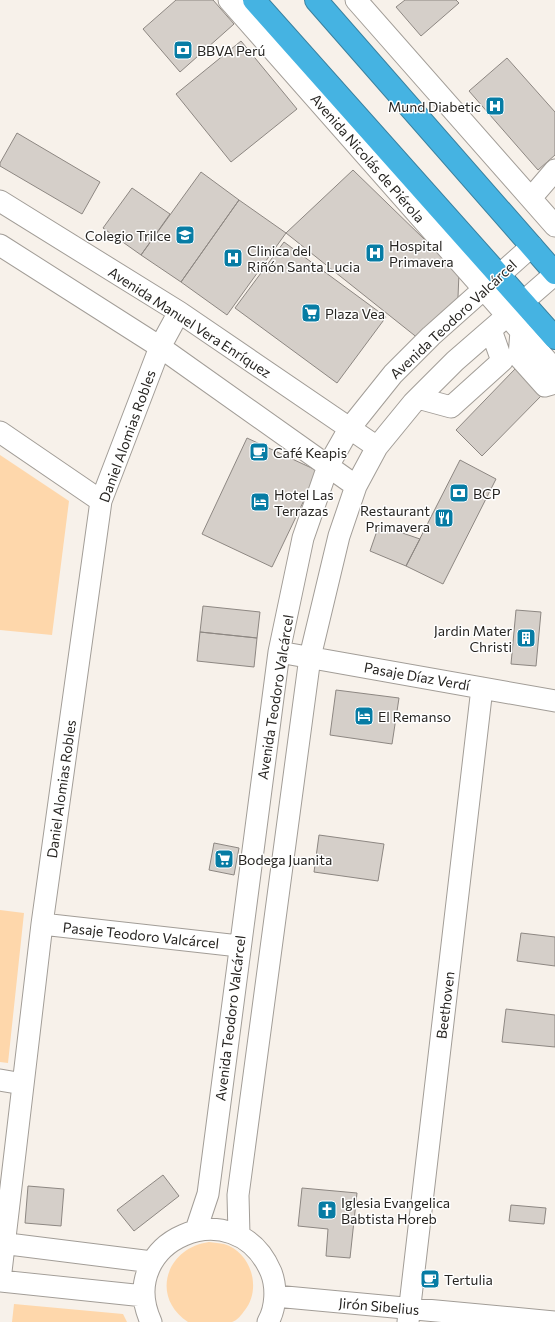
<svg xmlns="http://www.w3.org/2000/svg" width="555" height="1322" viewBox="0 0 555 1322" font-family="Commissioner,sans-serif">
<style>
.green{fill:#fed7ab}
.building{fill:#d5cfc9;stroke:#8d8782}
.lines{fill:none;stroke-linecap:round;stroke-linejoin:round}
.minor-casing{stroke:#a29d97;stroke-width:23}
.highway-casing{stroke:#3a819f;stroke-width:24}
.minor{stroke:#fff;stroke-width:21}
.highway{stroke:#45b3e2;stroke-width:22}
.labels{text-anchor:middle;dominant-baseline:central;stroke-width:3;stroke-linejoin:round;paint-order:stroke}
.poi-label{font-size:14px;fill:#272522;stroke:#fff;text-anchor:start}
.street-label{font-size:14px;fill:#272522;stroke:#fff}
</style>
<rect width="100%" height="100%" fill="#f7f1ea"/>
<path class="green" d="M0,455L69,501L52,635L0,630Z
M0,910L24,913L8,1063L0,1062Z
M209,1242C214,1243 220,1243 224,1244C251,1252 262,1288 245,1310C242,1314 237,1321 232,1322C220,1322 201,1322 188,1322C150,1297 166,1248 209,1242Z
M14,1304L123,1314L127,1322H12Z"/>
<path class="building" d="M176,0H213L234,24L180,72L143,29Z
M405,0H456L459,3L421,36L396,7Z
M241,41L297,109L231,162L176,94Z
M507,58L555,112V155L538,170L469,91Z
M17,133L100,182L82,214L0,166V163Z
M353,170L459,273L458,297L419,339L286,233Z
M201,172L239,200L181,282L141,255Z
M132,188L170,214L141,255L103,228Z
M239,200L286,233L227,315L181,282Z
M284,242L386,317L337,383L235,308Z
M515,369L542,395L482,456L456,430Z
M247,438L318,471L272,567L202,534Z
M460,460L496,479L443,584L406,566Z
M379,525L420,539L406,566L370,551Z
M203,606L260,612L257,638L200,632Z
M516,610L541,612L536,666L511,664Z
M200,632L257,638L254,667L197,661Z
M336,690L399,698L392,744L330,735Z
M319,835L384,844L378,881L314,872Z
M214,843L239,848L234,875L209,870Z
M521,933L555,937V966L517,961Z
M506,1009L555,1015V1047L502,1042Z
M163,1175L179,1196L134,1231L117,1210Z
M28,1186L64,1189L61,1226L25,1223Z
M302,1188L357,1193L350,1258L326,1256L328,1229L298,1226Z
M511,1205L546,1208L544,1224L509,1221Z"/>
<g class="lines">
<g class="minor-casing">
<path id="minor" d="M229,0L555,370
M356,0L555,226
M531,198L555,170
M0,201L179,312L377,447
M0,245L160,347L356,486
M521,331L519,357L545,386L555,383
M418,398L451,407L502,361L491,330
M0,432L101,501
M279,652L555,701
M42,924L239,946
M0,1080L23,1084
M196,1230L208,1194L279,652L303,538L328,466L349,429L393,374L431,336L532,246
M239,1235L238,1195L310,657L339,536L356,486L377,447L413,403L455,361L555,274
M0,1243L152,1262
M0,1280L42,924L101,501L160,347L179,312
M0,1281L144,1296
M275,1296L555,1322
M151,1322C114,1241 235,1188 271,1272C277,1287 276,1308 268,1322
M408,1322L482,688"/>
</g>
<g class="highway-casing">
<path id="highway" d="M254,0L555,338
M316,0L555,273"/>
</g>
<use href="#minor" class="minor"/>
<use href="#highway" class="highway"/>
</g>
<defs>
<g id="bank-square" transform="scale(1)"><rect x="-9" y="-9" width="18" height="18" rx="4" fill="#077ca4" stroke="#fff"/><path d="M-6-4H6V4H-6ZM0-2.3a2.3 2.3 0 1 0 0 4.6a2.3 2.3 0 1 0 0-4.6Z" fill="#fff"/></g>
<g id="hospital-square" transform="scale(1)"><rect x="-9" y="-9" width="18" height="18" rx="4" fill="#077ca4" stroke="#fff"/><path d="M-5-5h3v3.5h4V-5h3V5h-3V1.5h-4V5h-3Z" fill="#fff"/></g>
<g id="school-square" transform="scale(1)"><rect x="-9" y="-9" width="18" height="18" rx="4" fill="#077ca4" stroke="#fff"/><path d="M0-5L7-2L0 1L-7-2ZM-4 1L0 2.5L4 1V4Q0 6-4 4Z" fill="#fff"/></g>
<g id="supermarket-square" transform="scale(1)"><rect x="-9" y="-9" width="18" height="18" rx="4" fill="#077ca4" stroke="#fff"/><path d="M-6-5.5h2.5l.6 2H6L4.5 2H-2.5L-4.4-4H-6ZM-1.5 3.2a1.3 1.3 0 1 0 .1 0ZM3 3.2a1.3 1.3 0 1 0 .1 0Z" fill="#fff"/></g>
<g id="cafe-square" transform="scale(1)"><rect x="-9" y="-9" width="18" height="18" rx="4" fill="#077ca4" stroke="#fff"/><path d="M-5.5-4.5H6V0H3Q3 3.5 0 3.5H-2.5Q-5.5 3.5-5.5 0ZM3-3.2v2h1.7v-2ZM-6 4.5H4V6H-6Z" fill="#fff"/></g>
<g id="hotel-square" transform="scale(1)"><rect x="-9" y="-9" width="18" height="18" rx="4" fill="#077ca4" stroke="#fff"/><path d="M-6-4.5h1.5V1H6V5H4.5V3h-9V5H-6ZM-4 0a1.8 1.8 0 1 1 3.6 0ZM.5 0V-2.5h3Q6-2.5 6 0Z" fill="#fff"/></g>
<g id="restaurant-square" transform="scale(1)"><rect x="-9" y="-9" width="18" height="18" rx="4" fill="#077ca4" stroke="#fff"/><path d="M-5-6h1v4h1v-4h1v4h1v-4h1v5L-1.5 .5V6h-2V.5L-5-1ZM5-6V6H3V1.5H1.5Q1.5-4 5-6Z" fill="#fff"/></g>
<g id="building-square" transform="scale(1)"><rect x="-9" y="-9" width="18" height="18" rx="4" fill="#077ca4" stroke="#fff"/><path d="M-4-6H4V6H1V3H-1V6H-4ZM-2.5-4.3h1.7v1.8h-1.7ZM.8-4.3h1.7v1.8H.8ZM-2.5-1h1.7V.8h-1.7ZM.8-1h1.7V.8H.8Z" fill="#fff"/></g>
<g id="church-square" transform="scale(1)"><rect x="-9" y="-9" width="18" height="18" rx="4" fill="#077ca4" stroke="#fff"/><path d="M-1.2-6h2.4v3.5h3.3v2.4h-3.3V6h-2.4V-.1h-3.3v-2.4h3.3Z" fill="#fff"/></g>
</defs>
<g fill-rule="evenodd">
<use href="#bank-square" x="183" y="50"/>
<use href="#hospital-square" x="495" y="106"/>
<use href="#school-square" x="185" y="235"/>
<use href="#hospital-square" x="375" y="253"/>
<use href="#hospital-square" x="233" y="258"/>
<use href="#supermarket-square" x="311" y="313"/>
<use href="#cafe-square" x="259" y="452"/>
<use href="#bank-square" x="459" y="493"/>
<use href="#hotel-square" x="260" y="502"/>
<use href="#restaurant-square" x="444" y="518"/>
<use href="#building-square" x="526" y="638"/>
<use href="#hotel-square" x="364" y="716"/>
<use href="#supermarket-square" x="224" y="859"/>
<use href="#church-square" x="327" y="1210"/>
<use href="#cafe-square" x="430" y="1279"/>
</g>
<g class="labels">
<g class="poi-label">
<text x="197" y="50">BBVA Perú</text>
<text x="481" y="106" text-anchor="end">Mund Diabetic</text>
<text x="171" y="235" text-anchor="end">Colegio Trilce</text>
<text x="389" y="245">Hospital<tspan x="389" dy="16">Primavera</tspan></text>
<text x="247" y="250">Clinica del<tspan x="247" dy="16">Riñón Santa Lucia</tspan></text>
<text x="325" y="313">Plaza Vea</text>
<text x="273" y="452">Café Keapis</text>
<text x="473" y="493">BCP</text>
<text x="274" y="494">Hotel Las<tspan x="274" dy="16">Terrazas</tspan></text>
<text x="430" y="510" text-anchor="end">Restaurant<tspan x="430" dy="16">Primavera</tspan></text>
<text x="512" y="630" text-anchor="end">Jardin Mater<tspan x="512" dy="16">Christi</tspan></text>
<text x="378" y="716">El Remanso</text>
<text x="238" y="859">Bodega Juanita</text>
<text x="341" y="1202">Iglesia Evangelica<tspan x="341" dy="16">Babtista Horeb</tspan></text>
<text x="444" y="1279">Tertulia</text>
</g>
<g class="street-label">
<text transform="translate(368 158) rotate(49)">Avenida Nicolás de Piérola</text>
<text transform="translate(453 319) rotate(-43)">Avenida Teodoro Valcárcel</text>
<text transform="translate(190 322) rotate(33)">Avenida Manuel Vera Enríquez</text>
<text transform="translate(127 436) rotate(-70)">Daniel Alomias Robles</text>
<text transform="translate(417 676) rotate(10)">Pasaje Díaz Verdí</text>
<text transform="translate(275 697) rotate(-81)">Avenida Teodoro Valcárcel</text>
<text transform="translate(61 789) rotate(-82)">Daniel Alomias Robles</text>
<text transform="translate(141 935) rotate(6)">Pasaje Teodoro Valcárcel</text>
<text transform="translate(445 1005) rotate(-83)">Beethoven</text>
<text transform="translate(230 1018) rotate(-83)">Avenida Teodoro Valcárcel</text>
<text transform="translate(379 1306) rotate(5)">Jirón Sibelius</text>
</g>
</g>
</svg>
